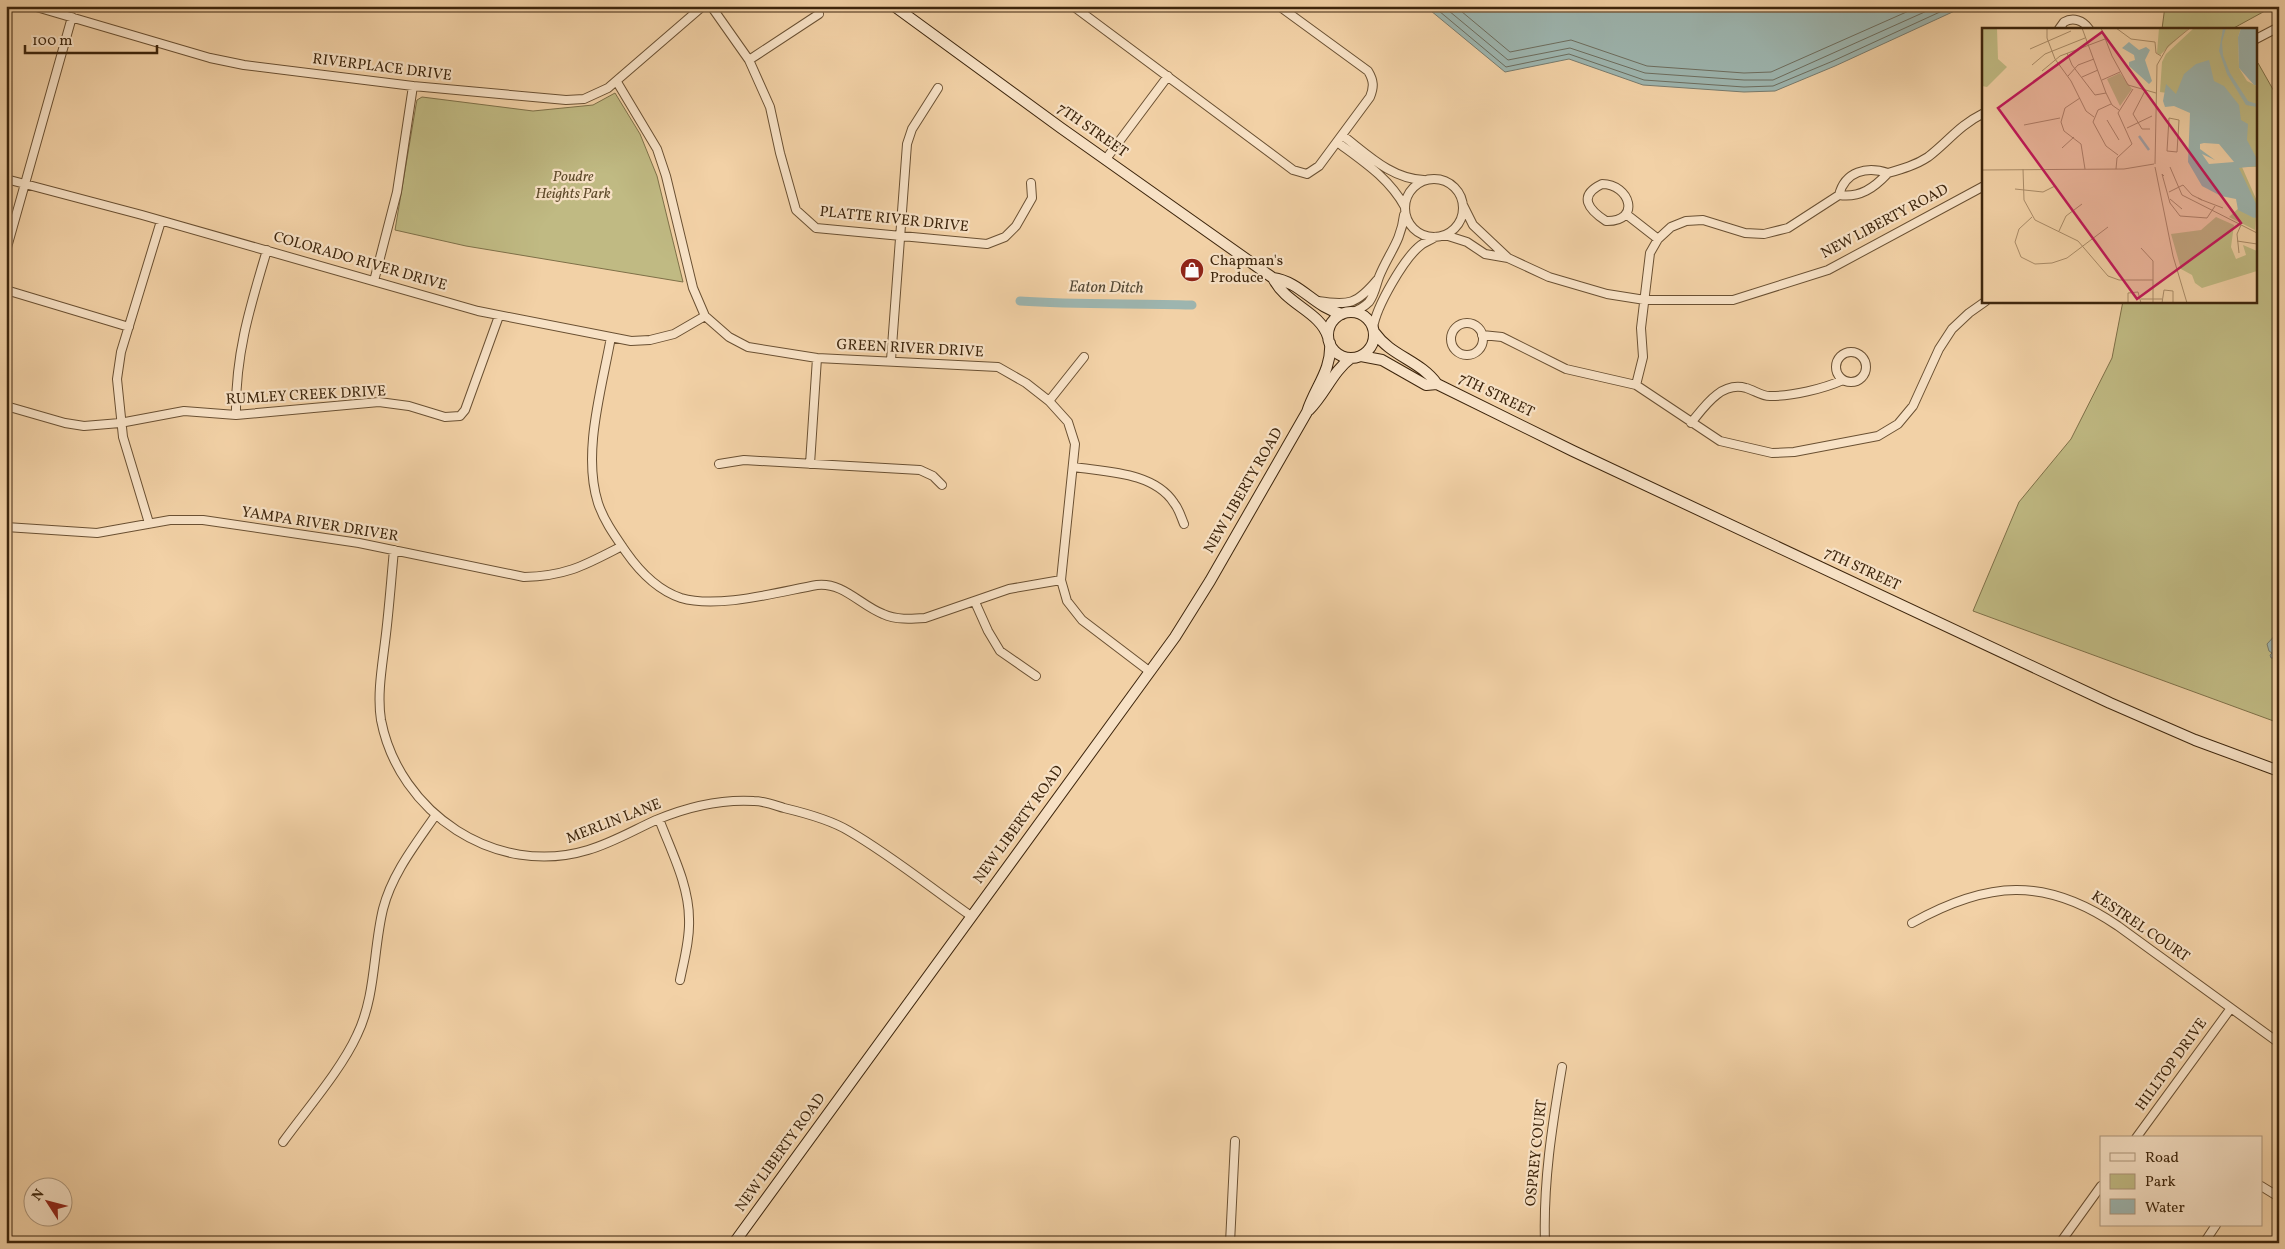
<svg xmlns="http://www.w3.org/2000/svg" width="2285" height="1249" viewBox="0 0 2285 1249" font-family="Vollkorn,serif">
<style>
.green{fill:#c0ba83;stroke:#7e7048}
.water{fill:#9db5af;stroke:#777b6e}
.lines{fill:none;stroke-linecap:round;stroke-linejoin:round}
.shore{stroke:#6d6d5e;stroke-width:1}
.canal{stroke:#9db5af;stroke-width:9}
.street-casing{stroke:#6a5032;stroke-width:10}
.secondary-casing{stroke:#3d250c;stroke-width:12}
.street{stroke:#f7e1c5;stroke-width:8}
.secondary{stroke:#f7e1c5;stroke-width:10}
.labels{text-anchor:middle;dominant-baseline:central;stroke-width:4.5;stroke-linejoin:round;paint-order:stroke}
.street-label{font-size:15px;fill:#3d250c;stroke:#f7e1c5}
.park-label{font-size:15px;font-style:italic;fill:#5e4a2a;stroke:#f7e1c5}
.poi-label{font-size:15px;fill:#3d250c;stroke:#f7e1c5;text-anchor:start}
.water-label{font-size:16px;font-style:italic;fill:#554935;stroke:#f7e1c5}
.inset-river{fill:none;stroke:#9db5af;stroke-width:2.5}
.inset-road{fill:none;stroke:#aa8c68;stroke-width:1}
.view{fill:#c2185b;fill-opacity:0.15;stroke:#c2185b;stroke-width:2.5}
.inset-edge{fill:none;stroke:#3d250c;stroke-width:2.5}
</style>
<rect width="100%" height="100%" fill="#f2d1a6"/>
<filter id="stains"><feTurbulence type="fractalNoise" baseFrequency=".004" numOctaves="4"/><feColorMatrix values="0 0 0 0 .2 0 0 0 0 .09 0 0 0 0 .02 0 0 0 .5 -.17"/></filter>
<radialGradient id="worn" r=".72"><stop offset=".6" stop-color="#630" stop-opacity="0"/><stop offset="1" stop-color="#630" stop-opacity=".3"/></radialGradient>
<path class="green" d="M2165,6H2274L2232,29H2162Z
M2258,63L2279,100V723L1973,611L2019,502L2071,439L2112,358L2123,301H2256V64Z
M615,93L640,134L657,176L683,282L466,246L395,230L416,105L417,100L422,97L533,111L593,105Z"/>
<path class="water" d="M1425,6H1961L1959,9L1835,66L1775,91L1744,92L1643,85L1569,59L1505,72Z
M2279,631V647L2276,648L2279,658H2271L2270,655L2272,653L2269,651L2267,644Z"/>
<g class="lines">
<path class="shore" d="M1433,6L1506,67L1569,54L1644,80L1744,87L1773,86L1833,61L1953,6
M1443,6L1508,60L1570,48L1645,73L1744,80H1773L1938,6
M1455,6L1510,52L1571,40L1647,66L1744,73L1771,72L1920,6"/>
<path class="canal" d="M1020,301C1077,305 1134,303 1192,305"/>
<g class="street-casing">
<path id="street" d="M33,6L210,58L244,65L413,86L566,100L584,99L608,88L703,6
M711,6L749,60L770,107L780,153L796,210L816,228L987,244L1005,237L1016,226L1032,198L1031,183
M1073,6L1293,170L1307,174L1319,166L1370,97C1374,87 1374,81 1368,71L1279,6
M2059,29L2064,22C2073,17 2083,20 2089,29
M2256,39L2279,27
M749,60L819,14
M617,82L657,149L666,176L693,288L705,316L729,337L748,347L817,358L998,367L1026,383L1049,401L1068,422L1075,444L1061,580L1067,601L1082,620L1149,671
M1342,135C1367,154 1391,179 1424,180
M1337,142C1364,162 1389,178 1405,207
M1106,159L1168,76
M1888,173C1902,169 1916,165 1928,157C1949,141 1958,126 1984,113
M1405 208a29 29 0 1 1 58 0a29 29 0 1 1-58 0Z
M6,179L142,215L478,311L631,341L650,340L674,334L705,316
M1602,184C1630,184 1642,222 1606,221C1589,210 1577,196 1602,184Z
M1463,205L1473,225L1508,258
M1626,214L1658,239
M1445,235L1467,242L1485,254L1508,258L1549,277L1607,294L1645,300H1733L1828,270L1984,186
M6,251L72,17
M374,281L397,192L413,86
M6,290L129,327
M1318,301C1349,306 1357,304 1377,280
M1352,312C1359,310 1364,307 1369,302C1375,294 1376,285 1379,277C1388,254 1401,242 1404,215
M1451 339a16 16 0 1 1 32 0a16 16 0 1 1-32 0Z
M1373,328C1376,307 1404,258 1421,245C1425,242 1431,240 1435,237
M1482,335L1502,337L1566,369L1636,385L1720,441L1772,453L1794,452L1878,436L1898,424L1913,406L1939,349L1952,329L1969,313L1986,301
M611,337C602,388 582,453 598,503C604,521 615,536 626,552C640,572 657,590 681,598C718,609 778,592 817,585C843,582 860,605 883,614C896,620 911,619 925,618L1009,589L1061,580
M1836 367a15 15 0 1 1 30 0a15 15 0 1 1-30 0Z
M891,360L907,144L912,129L938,88
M1636,385L1643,357L1641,328L1650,253L1658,239L1671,227L1686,221L1703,220L1745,233L1764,234L1788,228L1839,195C1845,171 1867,166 1888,173C1874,188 1860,198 1839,195
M1049,401L1084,357
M6,406L65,423L84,426L120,423L184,411L236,415L379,402L409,406L445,417L460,416L465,410L499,316
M236,415C235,355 250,307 267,250
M1691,423C1704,407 1721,381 1746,388C1754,390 1763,397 1771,396C1792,396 1823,389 1843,380
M719,464L744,460L920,470L933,476L942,485
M810,464L817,358
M1074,467C1106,472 1154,472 1174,503C1179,509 1181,517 1184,524
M149,523L123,437L117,379L121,352L161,221
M6,527L97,533L170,520H203L359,543L524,577C567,576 585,565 622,546
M394,550C391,581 389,611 385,642C382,667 377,695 381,720C399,813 496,878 588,850C612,843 634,830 656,820C687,807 720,799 754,801C764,801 774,805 784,808C805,813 831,820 849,831C892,856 931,888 971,916
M975,602L988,631L1000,651L1036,676
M659,819C671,851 689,885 689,919C690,939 684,960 680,980
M1912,923C1987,881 2045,876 2118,926L2279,1043
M2136,1138L2231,1008
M283,1142C306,1110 341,1070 357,1035C376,996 373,950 383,909C392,874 415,845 435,816
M2261,1186L2279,1197
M1230,1243L1235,1141
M1545,1243C1543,1183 1552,1126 1562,1067
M2060,1243L2101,1186
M2204,1243L2216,1225"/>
</g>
<g class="secondary-casing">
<path id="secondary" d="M894,6L1061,128L1273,278C1286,305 1320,311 1328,337
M1273,278C1301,282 1314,307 1342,314
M1328 335a23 23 0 1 1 46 0a23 23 0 1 1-46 0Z
M1375,333C1391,356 1421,361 1437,384L1573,451L2110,703L2195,740L2279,771
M1361,356L1382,360L1426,385L1437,384
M1309,410C1325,394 1333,371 1351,358
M734,1243L1175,637L1210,581L1307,412C1315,387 1332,370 1330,343"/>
</g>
<use href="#street" class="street"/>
<use href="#secondary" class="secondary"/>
</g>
<defs>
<g id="shop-disc" transform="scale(1.25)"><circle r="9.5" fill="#8f2418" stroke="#f7e1c5"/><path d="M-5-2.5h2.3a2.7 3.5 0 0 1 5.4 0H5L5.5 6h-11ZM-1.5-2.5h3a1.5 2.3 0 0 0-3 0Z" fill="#fff"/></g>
</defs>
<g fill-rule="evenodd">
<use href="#shop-disc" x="1192" y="270"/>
</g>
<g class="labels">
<g class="street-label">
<text transform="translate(382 68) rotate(7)">RIVERPLACE DRIVE</text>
<text transform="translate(1092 131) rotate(35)">7TH STREET</text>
<text transform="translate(894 220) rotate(6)">PLATTE RIVER DRIVE</text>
<text transform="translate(1885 222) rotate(-28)">NEW LIBERTY ROAD</text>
<text transform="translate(360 262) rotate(16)">COLORADO RIVER DRIVE</text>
<text transform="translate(910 349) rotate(3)">GREEN RIVER DRIVE</text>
<text transform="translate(306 396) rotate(-3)">RUMLEY CREEK DRIVE</text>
<text transform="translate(1496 396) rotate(26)">7TH STREET</text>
<text transform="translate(1244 491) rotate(-60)">NEW LIBERTY ROAD</text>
<text transform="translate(320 525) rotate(9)">YAMPA RIVER DRIVER</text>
<text transform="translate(1862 570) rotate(25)">7TH STREET</text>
<text transform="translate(614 822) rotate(-21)">MERLIN LANE</text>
<text transform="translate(1019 825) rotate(-54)">NEW LIBERTY ROAD</text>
<text transform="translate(2140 927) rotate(34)">KESTREL COURT</text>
<text transform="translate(2172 1065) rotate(-54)">HILLTOP DRIVE</text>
<text transform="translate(781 1153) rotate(-54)">NEW LIBERTY ROAD</text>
<text transform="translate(1537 1153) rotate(-84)">OSPREY COURT</text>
</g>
<g class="park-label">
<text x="573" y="177">Poudre<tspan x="573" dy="17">Heights Park</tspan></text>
</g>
<g class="poi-label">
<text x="1210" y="261">Chapman's<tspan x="1210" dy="17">Produce</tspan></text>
</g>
<g class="water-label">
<text transform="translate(1106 288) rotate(1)">Eaton Ditch</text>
</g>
</g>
<g transform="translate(1982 28)">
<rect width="275" height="275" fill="#f2d1a6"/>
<path d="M0,0H15L16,31L25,39L5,59L0,58ZM177,0H207L178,27L175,25ZM212,0H259L256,9L257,40L265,53L275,58V139H260L275,173L273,202L247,189L269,169L255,143L259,136L199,67L178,64L180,34L184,26ZM138,45L150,61L138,78L125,51ZM234,189L252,197L249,219L254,231L264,227L261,217L275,223V243L220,260L213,255L210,247L199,241L189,206L219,202Z" fill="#c0ba83"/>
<path d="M241,0H244L240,14L241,27L248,45L266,73L275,76V79L264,77L245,46L237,23ZM275,0V57H272L257,40L256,9L259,0ZM147,14L157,22L164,19L168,22L163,32L170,53L167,56L147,38V34L153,32L152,27L140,20ZM227,32L232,53L242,58L257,77L259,92L266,96L265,112L275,131V138L257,140L275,178V189L272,190L256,182L254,171L239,168L220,158L206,134L208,85L192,78L183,79L181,73L184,56L194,66L202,46L214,36ZM222,115L237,116L252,134L227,136L220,126L233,132L218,121V116Z" fill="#9db5af" fill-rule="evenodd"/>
<path class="inset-river" d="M157,108L167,122"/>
<path class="inset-road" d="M65,0V10L73,31L89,53L104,83L112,89M100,0L124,65L130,77L137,82M119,0L130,28L146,57L174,65M134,0L149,11L173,14L174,25L179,28M48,21L89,3M85,25L90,37L113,67L124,65M50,37L63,26L103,10M60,43L78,28L123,11M86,48L96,37L112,31M100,49L116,42M120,52L138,44M163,63L151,86L160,101H168M98,70L83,80L79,94L82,103L99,116L103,141M129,76L116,82L111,94L124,118L136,127M187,90L197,92L195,124L185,123ZM125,92L137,112M42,97L78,90M145,100L170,88M80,120L92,109M173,136L175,37L186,18L208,0M173,139L191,228L205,275M188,139L200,167L275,205M41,141L42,172L53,192L96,213L126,248L137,252H171M134,141L135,130L150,116L136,85L151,61M0,142L142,141L172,136M182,148L180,146L188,175L198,188L225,190L233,178M33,161L61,164L73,158M187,164L201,157L210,167L220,172L216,170M188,171L200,181M220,172L241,180M50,189L37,201L33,214L39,229L53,236L70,235L85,230L126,199M77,203L84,188L100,176M255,213L275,216M159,220L171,233V275M257,225L255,206L259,197M159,271H180M146,275V265L156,264L159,275M180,275L182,262L191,263V275"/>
<path class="view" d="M120,4L259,195L155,271L16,80Z"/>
<rect width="275" height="275" class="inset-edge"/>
</g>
<rect width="2285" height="1249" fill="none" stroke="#f2d1a6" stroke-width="25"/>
<rect x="8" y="8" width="2270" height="1234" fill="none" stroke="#3d250c" stroke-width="2.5"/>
<rect x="12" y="12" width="2260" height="1224" fill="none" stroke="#3d250c"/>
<rect x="2100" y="1136" width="162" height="90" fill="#f7e1c5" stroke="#ad967b"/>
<rect x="2110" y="1153" width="25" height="8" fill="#f7e1c5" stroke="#ad967b"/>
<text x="2145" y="1162" font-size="15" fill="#3d250c">Road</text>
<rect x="2110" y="1174" width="25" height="15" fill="#c0ba83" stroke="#ad967b"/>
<text x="2145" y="1186" font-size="15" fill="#3d250c">Park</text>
<rect x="2110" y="1199" width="25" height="15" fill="#9db5af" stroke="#ad967b"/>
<text x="2145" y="1212" font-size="15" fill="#3d250c">Water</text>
<g transform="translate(48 1202) rotate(306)"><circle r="24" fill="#f7e1c5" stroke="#ad967b"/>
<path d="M0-4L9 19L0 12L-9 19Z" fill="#8f2418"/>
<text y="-8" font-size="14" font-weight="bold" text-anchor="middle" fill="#3d250c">N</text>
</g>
<path d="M25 45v8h132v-8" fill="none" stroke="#3d250c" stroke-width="2.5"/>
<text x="32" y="45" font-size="15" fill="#3d250c" stroke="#f7e1c5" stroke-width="4" paint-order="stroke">100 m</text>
<rect width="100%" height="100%" filter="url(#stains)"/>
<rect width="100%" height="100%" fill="url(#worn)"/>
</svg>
